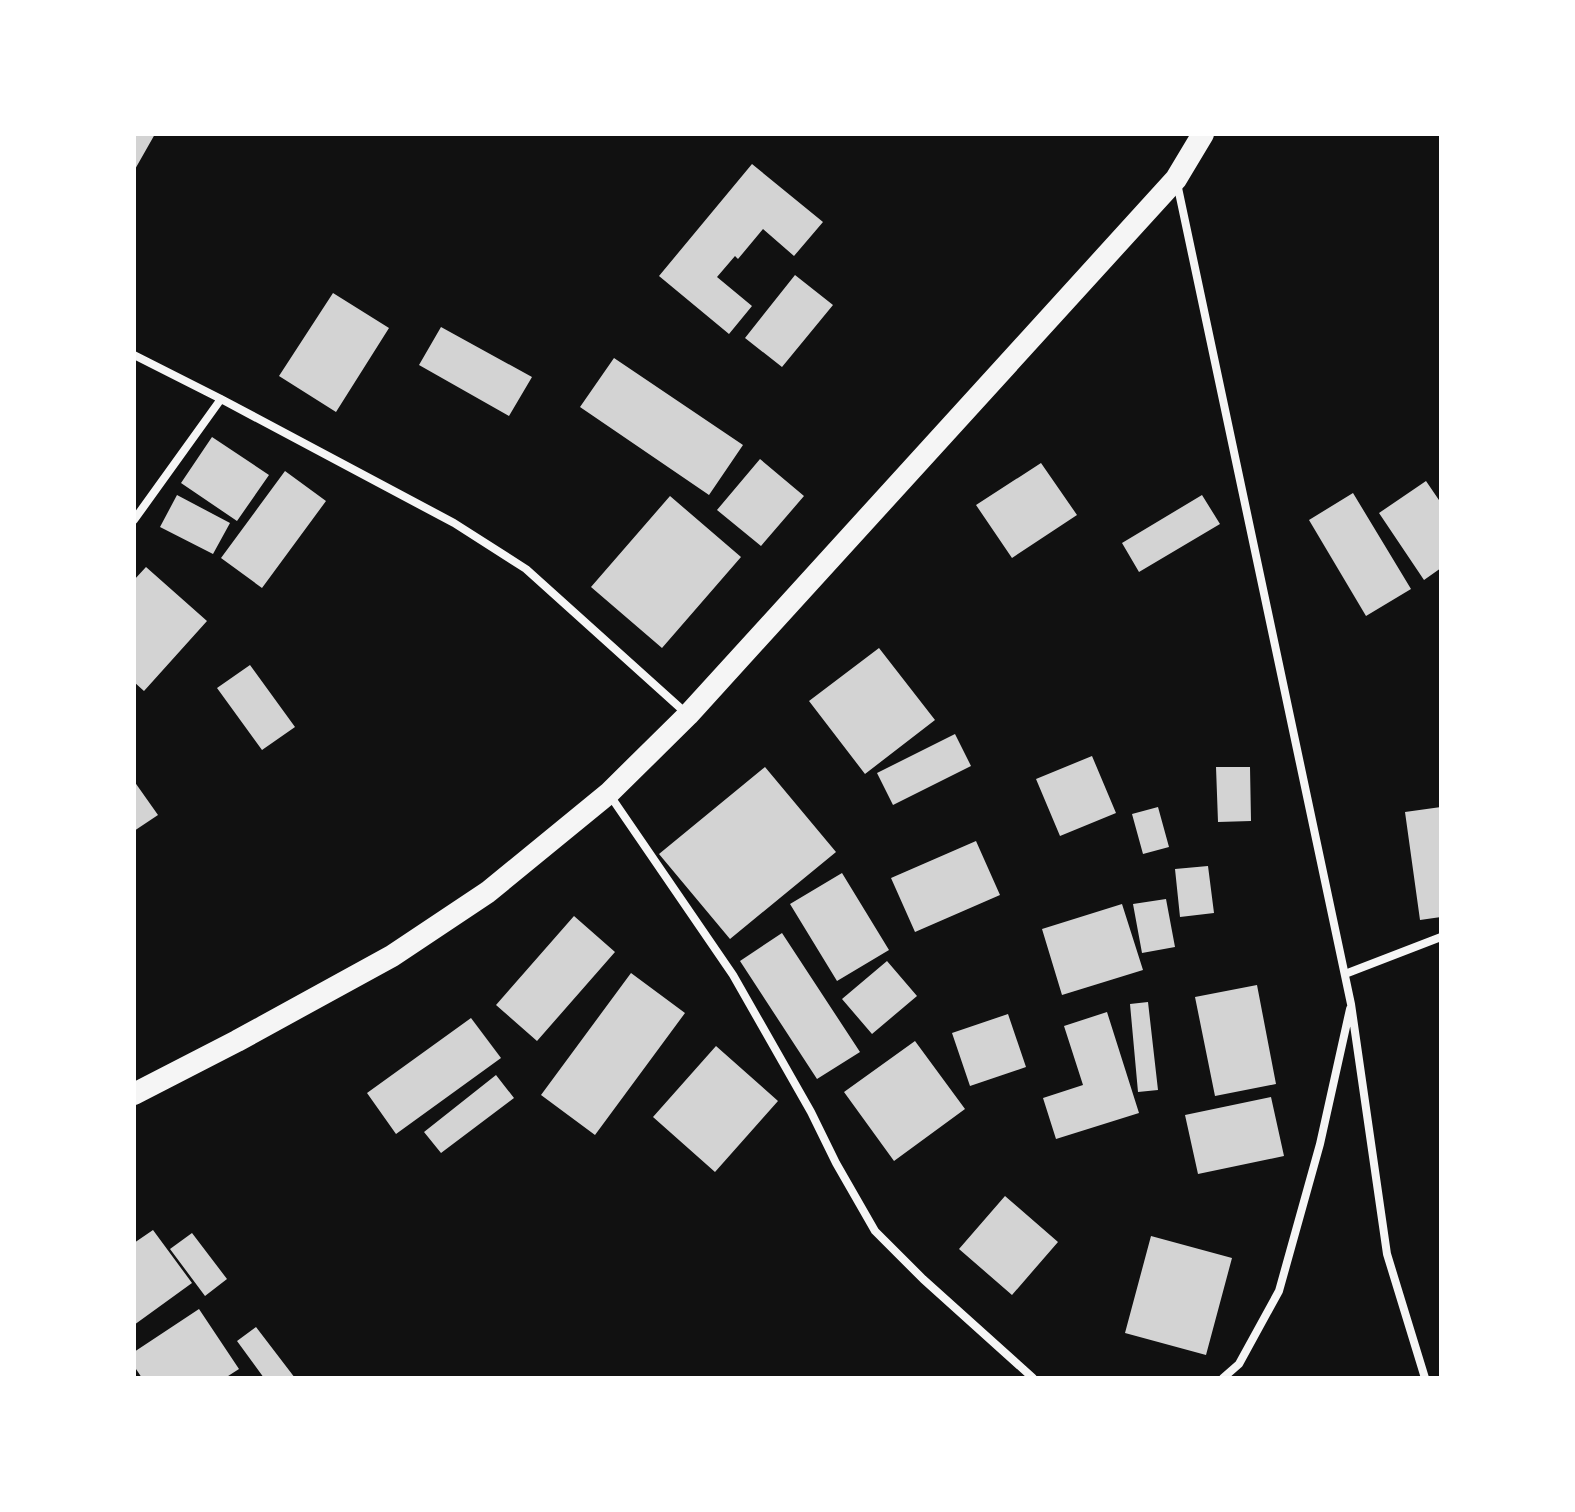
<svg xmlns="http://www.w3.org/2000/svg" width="1575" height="1512" viewBox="0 0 1575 1512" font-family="Rubik,sans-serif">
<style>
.building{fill:#d3d3d3}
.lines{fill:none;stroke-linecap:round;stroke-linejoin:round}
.minor{stroke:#f5f5f5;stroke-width:8}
.trunk{stroke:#f5f5f5;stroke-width:22}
</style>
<rect width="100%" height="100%" fill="#111"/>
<path class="building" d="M134,134H155L134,171Z
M752,164L823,222L794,256L763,229L738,259L735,256L717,277L752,306L729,334L659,276Z
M795,275L833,305L782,367L745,338Z
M333,293L389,328L336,412L279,376Z
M441,327L532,377L509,416L419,365Z
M614,358L743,445L709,495L580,407Z
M212,437L269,475L237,521L181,483Z
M760,459L804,496L761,546L717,510Z
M1041,463L1077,515L1012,558L976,505Z
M285,471L326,501L262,588L221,558Z
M1426,481L1441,503V568L1424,580L1379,513Z
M1353,493L1411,589L1366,616L1309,520Z
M177,495L230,523L213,554L160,527Z
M1202,495L1220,524L1139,572L1122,543Z
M670,496L741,557L662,648L591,587Z
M146,567L207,621L144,691L134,682V580Z
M879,648L935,720L865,774L809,701Z
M250,665L295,727L262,750L217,688Z
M955,734L971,766L893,805L877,773Z
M1092,756L1116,813L1060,836L1036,779Z
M765,767L836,852L730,939L659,854Z
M1216,767H1250L1251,821L1218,822Z
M134,781L158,815L134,831Z
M1158,807L1169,847L1143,854L1132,814Z
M1441,807V917L1420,920L1405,812Z
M976,841L1000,895L915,932L891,878Z
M1208,866L1214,913L1180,917L1175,869Z
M842,873L889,950L837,981L790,904Z
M1166,899L1175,947L1142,953L1133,904Z
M1122,904L1143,970L1062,995L1042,929Z
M574,916L615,952L537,1041L496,1005Z
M782,933L860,1052L817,1079L740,961Z
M887,961L917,996L872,1034L842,999Z
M631,973L685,1013L595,1135L541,1095Z
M1257,985L1276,1084L1215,1096L1195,997Z
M1148,1002L1158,1090L1138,1092L1130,1004Z
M1107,1012L1139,1113L1056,1139L1043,1098L1083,1085L1064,1026Z
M1008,1014L1026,1067L970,1086L952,1033Z
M471,1018L501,1058L396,1134L367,1093Z
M915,1041L965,1109L894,1161L844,1092Z
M716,1046L778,1101L715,1172L653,1117Z
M496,1075L514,1098L441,1153L424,1132Z
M1271,1097L1284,1156L1198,1174L1185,1115Z
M1005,1196L1058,1242L1012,1295L959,1249Z
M153,1230L192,1283L134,1325V1243Z
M192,1233L227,1279L205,1296L170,1249Z
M1151,1236L1232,1258L1206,1355L1125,1333Z
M199,1309L239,1369L225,1378H142L134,1366V1352Z
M256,1327L295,1378H264L237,1341Z"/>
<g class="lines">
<path class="minor" d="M1177,183L1351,1004L1387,1254L1425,1378
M134,355L221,399L454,523L526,569L687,714
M134,520L221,399
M609,794L733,975L811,1112L836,1163L875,1231L923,1279L1033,1378
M1345,974L1441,937
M1223,1378L1239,1364L1279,1291L1320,1144L1350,1009"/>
<path class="trunk" d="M134,1094L237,1041L392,956L488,892L609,793L688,715L1176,179L1203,134"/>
</g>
<rect width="1575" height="1512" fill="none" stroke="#ffffff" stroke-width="272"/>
</svg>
